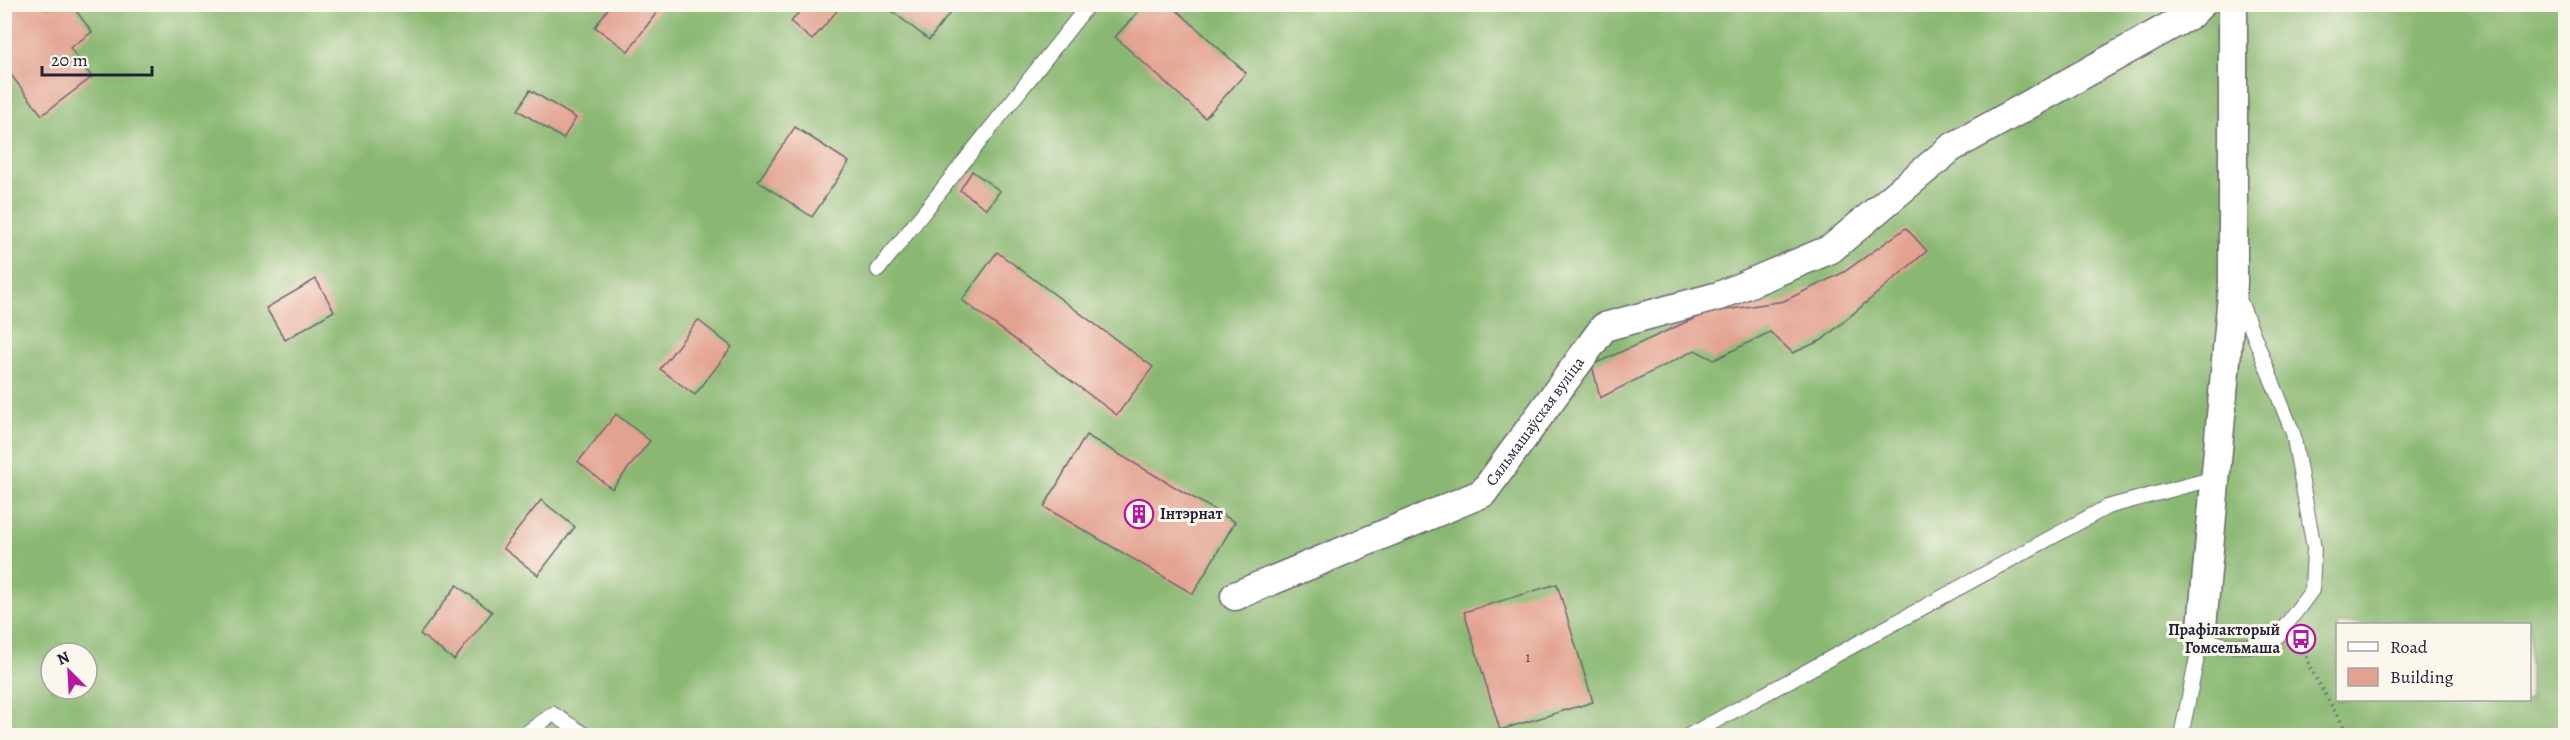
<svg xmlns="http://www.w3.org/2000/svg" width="2570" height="740" viewBox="0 0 2570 740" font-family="Alegreya,serif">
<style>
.forest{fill:#8ab872;stroke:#566d56;stroke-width:1.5;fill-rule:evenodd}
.building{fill:#e3a190}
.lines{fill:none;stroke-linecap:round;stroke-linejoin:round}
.lane-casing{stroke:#6b676f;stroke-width:16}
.street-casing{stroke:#6b676f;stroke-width:31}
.path{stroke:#6b676f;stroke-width:4;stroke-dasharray:1.5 4.5;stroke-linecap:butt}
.lane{stroke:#fff;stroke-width:14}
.street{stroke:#fff;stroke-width:28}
.labels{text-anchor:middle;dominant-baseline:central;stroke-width:6;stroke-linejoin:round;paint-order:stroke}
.number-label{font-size:14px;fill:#524250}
.street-label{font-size:16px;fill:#22223b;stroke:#fbf7ec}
.poi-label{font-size:16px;font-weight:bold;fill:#22223b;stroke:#fbf7ec;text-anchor:start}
</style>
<rect width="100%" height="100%" fill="#fbf7ec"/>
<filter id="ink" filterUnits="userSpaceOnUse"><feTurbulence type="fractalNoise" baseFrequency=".0167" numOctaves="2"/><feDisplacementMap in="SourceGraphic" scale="12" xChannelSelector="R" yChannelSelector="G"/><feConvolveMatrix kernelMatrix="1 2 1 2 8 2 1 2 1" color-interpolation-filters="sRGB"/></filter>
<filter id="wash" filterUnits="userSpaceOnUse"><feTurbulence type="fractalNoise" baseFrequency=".008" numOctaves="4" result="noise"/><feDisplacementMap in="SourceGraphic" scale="24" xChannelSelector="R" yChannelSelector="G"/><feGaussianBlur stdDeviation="1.35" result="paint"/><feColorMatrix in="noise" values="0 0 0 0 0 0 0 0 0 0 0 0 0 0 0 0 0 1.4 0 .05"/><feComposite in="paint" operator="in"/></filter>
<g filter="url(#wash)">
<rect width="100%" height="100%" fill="#f3e8cf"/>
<path class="forest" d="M4,5H2565V735H5ZM2338,624H2530V700H2338ZM51,653H87V689H51Z"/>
<g id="blocks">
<path class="building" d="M4,4H44L48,9L54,4H71L92,32L70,48L92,77L42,115L4,66Z
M611,4H663L628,51L595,27Z
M806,4H843L812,40L791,22Z
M897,4H957L929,40L892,11Z
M1145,4H1170L1246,73L1205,118L1115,37Z
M530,90L576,118L563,139L518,110Z
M795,127L849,162L812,217L758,181Z
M972,171L1000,191L987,209L960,190Z
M1906,228L1927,251L1822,340L1793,353L1770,332L1714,360L1695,350L1600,398L1592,365L1706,313L1784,301L1844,272Z
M997,252L1153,367L1117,415L962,300Z
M316,279L334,311L285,340L266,308Z
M698,320L732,347L695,395L660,369Z
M616,414L650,441L612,489L578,462Z
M1086,435L1235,522L1193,594L1044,507Z
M541,500L575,527L538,575L503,548Z
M1557,584L1593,702L1500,730L1464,612Z
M457,585L492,612L454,660L420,634Z"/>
</g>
</g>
<g filter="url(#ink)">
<use href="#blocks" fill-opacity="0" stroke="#6b676f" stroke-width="1.5"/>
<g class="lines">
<g class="lane-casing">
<path id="lane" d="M878,270L1089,4
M522,736L553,714L587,736
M1688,736L2107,507L2215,478
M2181,736L2201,638L2228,646H2261L2278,636L2312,590L2314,548L2293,433L2238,296"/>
</g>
<g class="street-casing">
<g id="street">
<path id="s1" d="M1235,596L1483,493L1604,327L1719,296L1831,249L1951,148L2190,15L2201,4"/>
<path d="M2201,638L2233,283V4"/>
</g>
</g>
<path class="path" d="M2303,645L2311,670L2349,736"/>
<use href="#lane" class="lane"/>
<use href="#street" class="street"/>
</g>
</g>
<defs>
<g id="building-ring" transform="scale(1.5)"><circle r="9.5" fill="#fbf7ec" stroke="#b5179e" stroke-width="1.5"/><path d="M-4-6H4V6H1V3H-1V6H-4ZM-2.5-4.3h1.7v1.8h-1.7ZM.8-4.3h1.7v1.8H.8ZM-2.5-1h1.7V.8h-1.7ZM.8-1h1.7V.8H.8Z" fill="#b5179e"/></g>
<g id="bus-ring" transform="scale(1.5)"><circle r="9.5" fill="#fbf7ec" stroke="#b5179e" stroke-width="1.5"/><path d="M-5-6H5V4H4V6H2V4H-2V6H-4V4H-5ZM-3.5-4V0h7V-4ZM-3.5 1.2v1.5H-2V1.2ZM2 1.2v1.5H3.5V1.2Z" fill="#b5179e"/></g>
</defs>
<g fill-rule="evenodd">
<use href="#building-ring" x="1139" y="514"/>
<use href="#bus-ring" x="2301" y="639"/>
</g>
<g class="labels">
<g class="number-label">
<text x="1528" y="657">1</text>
</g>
<g class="street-label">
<text stroke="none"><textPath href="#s1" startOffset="357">Сяльмашаўская вуліца</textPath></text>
</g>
<g class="poi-label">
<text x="1160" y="514">Інтэрнат</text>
<text x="2280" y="630" text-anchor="end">Прафілакторый<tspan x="2280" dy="18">Гомсельмаша</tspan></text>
</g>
</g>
<rect width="2570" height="740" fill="none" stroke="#fbf7ec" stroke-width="24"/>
<rect x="2336" y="623" width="195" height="78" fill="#fbf7ec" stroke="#a4a2a5" stroke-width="1.5"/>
<rect x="2348" y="642" width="30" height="9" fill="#ffffff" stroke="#a4a2a5" stroke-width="1.5"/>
<text x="2390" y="653" font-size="18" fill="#22223b">Road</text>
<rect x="2348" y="668" width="30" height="18" fill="#e3a190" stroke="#a4a2a5" stroke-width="1.5"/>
<text x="2390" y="683" font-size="18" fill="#22223b">Building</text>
<g transform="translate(69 671) rotate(336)"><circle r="28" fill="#fbf7ec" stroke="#a4a2a5" stroke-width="1.5"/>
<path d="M0-4.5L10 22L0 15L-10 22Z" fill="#b5179e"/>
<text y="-9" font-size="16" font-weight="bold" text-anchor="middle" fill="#22223b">N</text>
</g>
<path d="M42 66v9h110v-9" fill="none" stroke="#22223b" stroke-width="3"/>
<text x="51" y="66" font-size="18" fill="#22223b" stroke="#fbf7ec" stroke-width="4.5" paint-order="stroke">20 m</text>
</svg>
